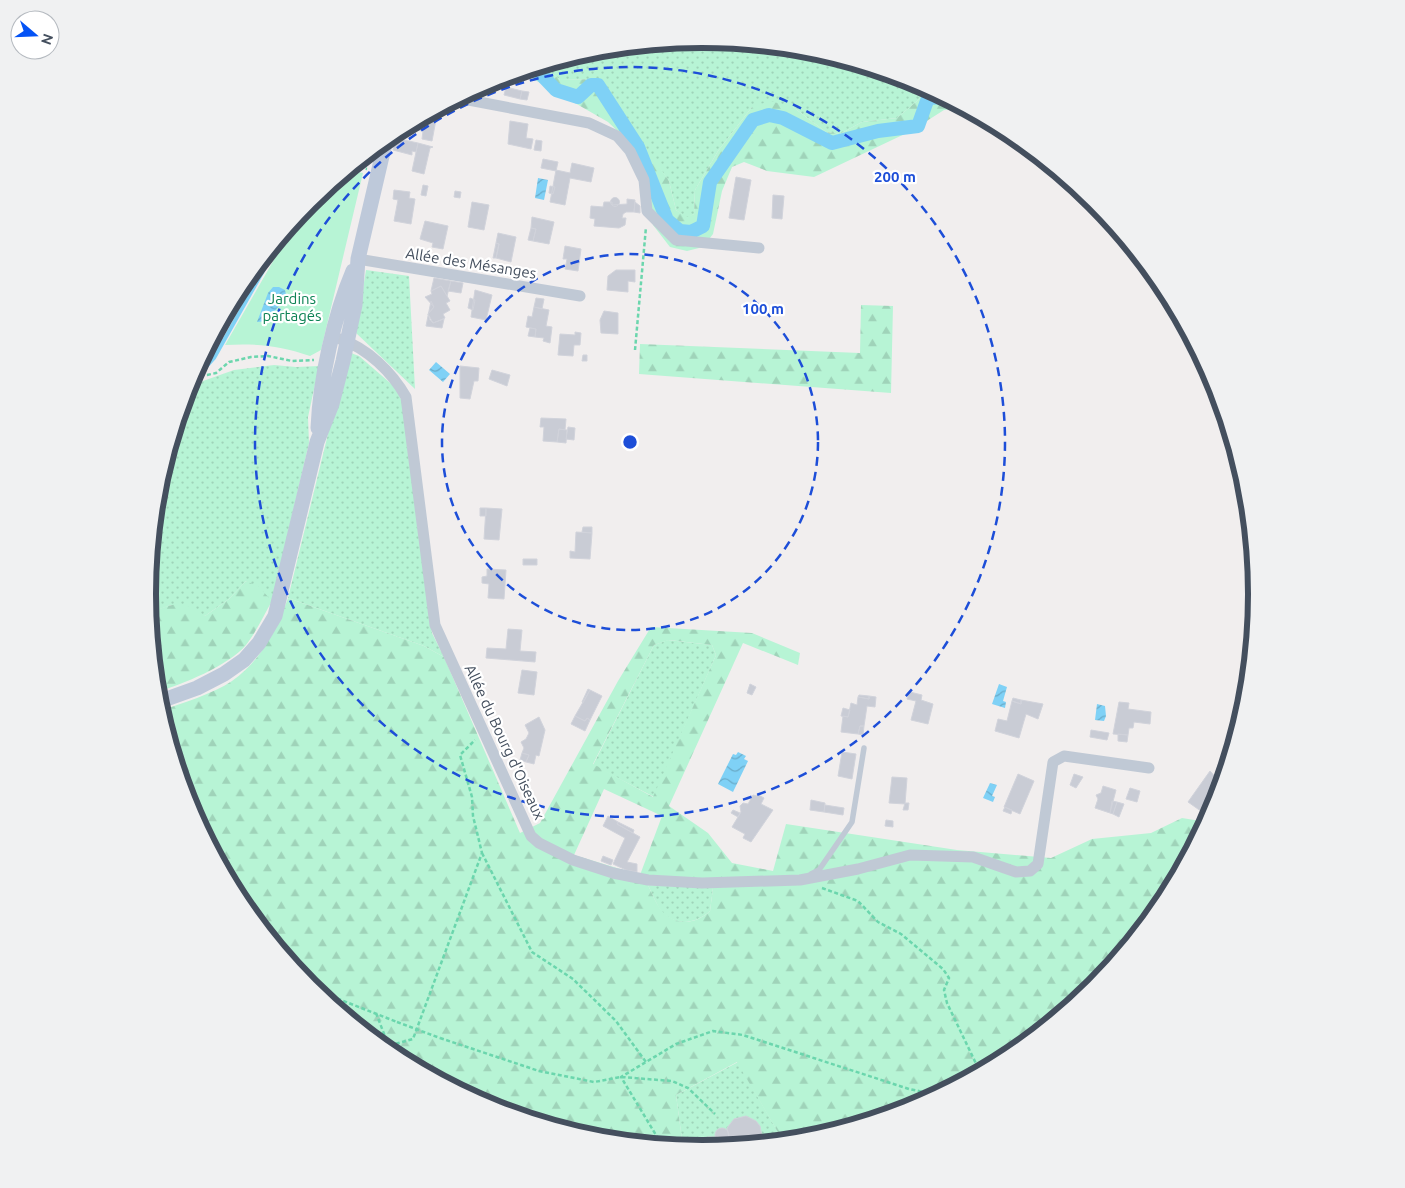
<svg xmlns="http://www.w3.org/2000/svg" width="1405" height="1188" viewBox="0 0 1405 1188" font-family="Ubuntu,sans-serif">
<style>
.grass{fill:url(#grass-dots)}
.forest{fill:url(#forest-firs);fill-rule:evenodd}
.garden{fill:#b7f4d5}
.water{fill:url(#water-waves)}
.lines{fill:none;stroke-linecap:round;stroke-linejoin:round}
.stream{stroke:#7fd1f6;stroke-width:4}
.canal{stroke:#7fd1f6;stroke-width:14}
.building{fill:#c9ccd5;stroke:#d1d3db}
.path{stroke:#6bd6ad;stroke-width:2.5;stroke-dasharray:4 2.5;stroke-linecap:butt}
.lane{stroke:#c0c9d5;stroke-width:5.5}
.street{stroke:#c0c9d5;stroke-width:11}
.secondary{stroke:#bec9da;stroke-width:15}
.path-bridge{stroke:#6bd6ad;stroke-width:2.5;stroke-dasharray:4 2.5;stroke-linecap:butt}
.ring{fill:none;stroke:#1d4ed8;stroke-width:2.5;stroke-dasharray:9 6}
.labels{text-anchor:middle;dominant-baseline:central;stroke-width:4.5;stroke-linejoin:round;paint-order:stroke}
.street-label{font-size:15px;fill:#444f5e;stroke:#fff}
.park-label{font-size:15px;fill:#0c8254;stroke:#fff}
.rim{fill:none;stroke:#444f5e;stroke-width:6}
.centre{fill:#1d4ed8;stroke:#fff;stroke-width:2.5}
.ring-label{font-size:15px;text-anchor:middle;font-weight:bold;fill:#1d4ed8;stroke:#fff;stroke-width:4.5;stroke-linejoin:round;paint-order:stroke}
</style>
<defs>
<pattern id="grass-dots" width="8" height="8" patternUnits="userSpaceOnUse" patternTransform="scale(1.25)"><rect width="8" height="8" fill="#b7f4d5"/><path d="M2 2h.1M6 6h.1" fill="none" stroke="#9fd3b9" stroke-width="1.8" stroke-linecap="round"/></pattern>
<pattern id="forest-firs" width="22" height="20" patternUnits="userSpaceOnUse" patternTransform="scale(1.25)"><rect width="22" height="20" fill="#b7f4d5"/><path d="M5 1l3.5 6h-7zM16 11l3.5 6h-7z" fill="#9fd3b9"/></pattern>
<pattern id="water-waves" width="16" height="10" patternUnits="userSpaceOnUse" patternTransform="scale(1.25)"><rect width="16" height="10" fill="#7fd1f6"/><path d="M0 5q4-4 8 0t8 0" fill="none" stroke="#6aacca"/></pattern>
</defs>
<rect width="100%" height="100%" fill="#f1eeee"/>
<path class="grass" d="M703,39L811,49L915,81L931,89L897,118L862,122L840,134L826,132L793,107H752L718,151L695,190L694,214L687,218L676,210L669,181L594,79L560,80L543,65L594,49Z
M366,270L409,276L415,389L356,333Z
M348,352L359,356L396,388L402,402L432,633L444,657L424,646L288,598Z
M274,365L296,367L319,366L308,417L309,443L272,601L246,581L229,599L205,616L171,605L149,613L147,594L158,485L181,408L203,381L234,370Z
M196,369L202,372L186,394Z
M668,640L712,645L716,655L654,797L593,765L654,645Z
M648,885L713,888L710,911C697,923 678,927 663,913C657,907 652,893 648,885Z
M738,1062L783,1141L702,1149L683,1147L676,1095Z"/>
<path class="forest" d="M543,65L560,80L594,79L604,86L669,181L676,210L687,217L694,214L695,190L718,151L752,107L770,101L793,107L826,132L840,134L862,122L897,118L931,89L965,108L944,110L911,131L814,177L767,171L744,162L732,167L722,191L713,234L703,247L687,251L670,247L653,225L642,161L627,140L608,122L521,72Z
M861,305L893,306L891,393L639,374L640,344L860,353Z
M246,581L258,586L272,601C264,615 256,632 246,645C228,666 183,684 157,692L149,613C175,603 181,599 205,616L229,599Z
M288,598L424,646L444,657L520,833L540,823L618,681L651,627L752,633L800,653L798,665L743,643L669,806L708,833L732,863L773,871L786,824L957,850L1051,858L1092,839L1151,833L1182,818L1207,822L1164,903L1095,987L1011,1056L915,1107L811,1139L783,1141L737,1062L676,1095L683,1147L594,1139L490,1107L394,1056L310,986L241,902L189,806L160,711C182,703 213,694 232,681C260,662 277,629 288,598ZM669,640L712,645L716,655L653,797L593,764L654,645ZM604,789L662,816L640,875L574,855ZM648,885L713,888L710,911C697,923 679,927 664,913C657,907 652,893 648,885Z"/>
<path class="garden" d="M348,170L363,173L321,350L310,356C281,346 256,343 225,345L303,209Z"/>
<path class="water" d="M538,178L548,180L544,200L535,198Z
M273,287H279L285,290L287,299L277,308L268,321L257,322L268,293Z
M436,362L450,374L443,382L429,370Z
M999,684L1007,687L1003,701L1006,702L1005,708L992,704Z
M1097,704L1105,706L1106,716L1104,721L1095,720Z
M738,752L746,756L744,759L748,761L733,792L718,784L733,754L736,755Z
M990,783L997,785L992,796L995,797L993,802L983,798Z"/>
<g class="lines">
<path class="stream" d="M198,365L205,368L214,358L285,232"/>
<path class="canal" d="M535,68L556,90L578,97L591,85H598L638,147L667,220L680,231L691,232L703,226L710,182L753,120L769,115L783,118L832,143L878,131L918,126L928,98L945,97"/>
</g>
<path class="building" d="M485,84L491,85L489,93L473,90Z
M506,87L522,91L520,99L504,95Z
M522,91L529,92L527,100L520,99Z
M448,104H452L451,108L442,107Z
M438,109L432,141L422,139L423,131L416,130L418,120Z
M510,121L528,124L526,138L533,139L531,149L508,144Z
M395,138L418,143L416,152L412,151V155L393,150Z
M536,140L542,141L541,151L534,150Z
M418,143L433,147L430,148L424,174L412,171Z
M543,159L558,162L556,171L541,168Z
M572,163L594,168L591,182L570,178L565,205L550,202L556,170L570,173Z
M736,177L751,180L744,220L729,218Z
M423,185L428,186L426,196L421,195Z
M550,186L555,187L553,194L549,193Z
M394,190L410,192L409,198L415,199L411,224L394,221L398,200L393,199Z
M455,191L461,192L460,198L454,197Z
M773,195L784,196L782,219L772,218Z
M610.5 202a4.5 4.5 0 1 1 9 0a4.5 4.5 0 1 1-9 0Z
M627,199L635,200L634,212H626L623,214L622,218H626L625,225L619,228L594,226L595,219L590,218L591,206L603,207L604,202H612V205L627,204Z
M472,202L489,205L484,230L468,227Z
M635,202L640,206V213L634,212Z
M532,217L554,222L549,244L533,241L536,229L531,228Z
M425,221L448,226L443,249L432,247L433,243L420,239Z
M531,228L536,229L533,241L528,240Z
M498,233L516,237L511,262L496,258L499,244L496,243Z
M496,243L499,244L496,258H493Z
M565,246L581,249L578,271L565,269L567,259H563Z
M616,270H635V282L628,281V292L607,290L608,276Z
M434,278L451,281L447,296L441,286L431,291Z
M451,281L463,283L461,293L448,291Z
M441,286L450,301L446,303L450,310L443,314L445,318L433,323L428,314L434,307L425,297L432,294L431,291Z
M475,290L492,295L486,320L471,317Z
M470,298L475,300L473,310L468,308Z
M536,298L544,299L542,309L534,307Z
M431,301L434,307L428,314L430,320L433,323L444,319L442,328L426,326Z
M534,307L549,310L546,326L552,327L550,343L543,341L544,338L535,337L536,329L526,327L528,316L532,317Z
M604,311L618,313V334L601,333L600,320Z
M530,328L536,329L535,337L528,336Z
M575,332L581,333L580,345H574L573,356L558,355L560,334L575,335Z
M583,355H587V361H582Z
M460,366L479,368L478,381H474L470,399L460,398Z
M492,370L510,375L507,386L489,379Z
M541,418L566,419L565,430L559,429L557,442L543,441L544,427H540Z
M568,427L575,428L574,440L566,439Z
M559,429L567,430L566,443L557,442Z
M480,508H486V516H480Z
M486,508L502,509L499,540L484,539Z
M583,527H592V533L582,532Z
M576,532L592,533L590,559L570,558V551L575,552Z
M523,559H537V565H523Z
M487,569L506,570L504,599L488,598L489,584L482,583V577L487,576Z
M508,629L522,630L520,651L536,652L535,662L486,658L487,648L506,649Z
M522,670L537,672L534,695L518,693Z
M750,684L756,687L752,695L747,693Z
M588,689L590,690L583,703L582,702Z
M590,690L602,696L590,720L587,718L585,721L575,716Z
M910,692L922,695L921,700L933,704L928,724L911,720L916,701L907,699Z
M859,695L869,696V699L858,697Z
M869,696L876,697L875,707L867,706L864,726H860L858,734L841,732L843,716L848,717L851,703L857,705L858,697L869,699Z
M1013,698L1021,700V704L1012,701Z
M1021,700L1043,704L1038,719L1026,714L1019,738L995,731L998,719L1007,721L1012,701L1021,704Z
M1119,702L1129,703L1128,709L1151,712L1150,724L1134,722L1133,728H1129L1128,735L1113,734Z
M843,708L850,710L848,717L841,716Z
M575,716L585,721L587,718L590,720L585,731L571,724Z
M539,717L545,730L539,756L536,755L534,764L526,762L529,755L522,753L524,748L521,742L526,739L529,733L525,725Z
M860,726H864L863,735L858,734Z
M1091,730L1109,733L1107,740L1090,737Z
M1118,734L1128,735L1127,742L1118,741Z
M842,752L856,754L852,779L838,776Z
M522,753L529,755L526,762L520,760Z
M1210,771L1222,784L1219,796L1205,814L1188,802Z
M1018,774L1034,781L1020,814L1004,807Z
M1074,774L1083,777L1076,788L1070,785Z
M892,777L907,778L905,804L889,803Z
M1103,786L1116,790L1110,813L1095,808L1098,799L1096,795L1101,793Z
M1130,788L1140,791L1137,802L1126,799Z
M757,794L764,798L761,804L773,810L751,842L743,838L745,834L732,827L741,812L740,806L743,803L748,804L753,795L757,796Z
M811,800L825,803L824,812L810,810Z
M1112,801L1117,802L1113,814L1110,813Z
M1117,802L1124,804L1119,817L1113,814Z
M905,803H909L908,810H903Z
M825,805L844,808L843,815L824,812Z
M1005,807L1012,810L1011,814L1003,811Z
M733,810L740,813L738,817L731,813Z
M608,816L618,822L617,824L640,837L627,862L637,864V872L626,870L613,864L625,838L603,826Z
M886,820L893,821V827L885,826Z
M618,822L634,830L633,833L617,824Z
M603,856L613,860L611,865L601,861Z
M746,1116L756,1121L760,1126L762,1137L760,1143L731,1146L727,1140L729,1138L727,1128L734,1119Z
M715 1135a7 7 0 1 1 14 0a7 7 0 1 1-14 0Z
M708,1137H714L722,1143L723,1142L726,1147L694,1148L701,1139Z"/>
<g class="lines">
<path class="path" d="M353,166L367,169
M635,350L646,227
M194,374L207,375L216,373L229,362L251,357L268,356L292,361L314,360
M482,853L532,952L573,979L616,1021L646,1062
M822,888L858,901L878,922L901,934L943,969L949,978L944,990L947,1003L980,1072
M313,989L397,1022
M376,1013L386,1039L395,1044L413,1039L482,853L473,816L472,797L460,755L475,740
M440,1038L539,1071L594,1082L621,1077L672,1081L688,1088L715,1114
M662,1145L621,1077L676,1044L713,1031L743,1035L909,1089L938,1095"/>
<path class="lane" d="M811,874L819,870L852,822L864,748"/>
<path class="street" d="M458,98L589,123L617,136L630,151L644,180L647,211L676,240L759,248
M358,259L580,296
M340,339C367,348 392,372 406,397L435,625L531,836L539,843L573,860L613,873L648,880L702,883L800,880L858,869L910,855L973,857L1016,872L1030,871L1038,864L1053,762L1064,756L1149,768"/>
<path class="secondary" d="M318,428C320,379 334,316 353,271
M158,702L197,688L224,674L244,660L259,643L275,616L317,442L332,404L343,361L355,305L358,259L386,139"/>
<path class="path-bridge" d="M397,1022L440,1038"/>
</g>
<g class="ring">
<circle cx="630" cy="442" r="188"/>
<circle cx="630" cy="442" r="375"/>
</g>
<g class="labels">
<g class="street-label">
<text transform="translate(471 263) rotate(9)">Allée des Mésanges</text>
<text transform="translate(505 742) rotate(65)">Allée du Bourg d'Oiseaux</text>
</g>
<g class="park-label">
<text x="292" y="298">Jardins<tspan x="292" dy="17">partagés</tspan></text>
</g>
</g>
<path d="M0 0H1405V1188H0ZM156 594a546 546 0 1 1 1092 0a546 546 0 1 1-1092 0Z" fill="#f0f1f2" fill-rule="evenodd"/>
<path class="rim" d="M156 594a546 546 0 1 1 1092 0a546 546 0 1 1-1092 0Z"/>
<circle cx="630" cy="442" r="8" class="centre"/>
<g class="ring-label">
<text x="895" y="182">200 m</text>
<text x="763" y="314">100 m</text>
</g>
<g transform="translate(35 35) rotate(109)"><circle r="24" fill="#ffffff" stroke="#b4b9bf"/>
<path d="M0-4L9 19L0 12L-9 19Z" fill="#0453f5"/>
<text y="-8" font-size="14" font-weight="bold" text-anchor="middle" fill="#444f5e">N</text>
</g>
</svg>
